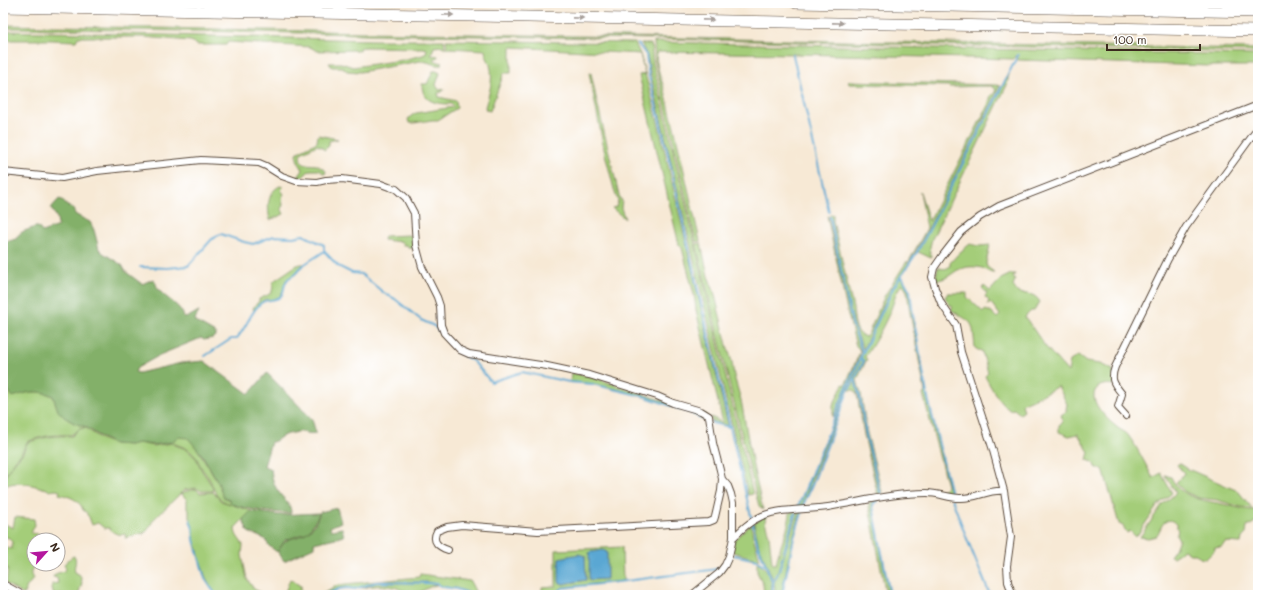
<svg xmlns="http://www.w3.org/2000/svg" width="1261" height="598" viewBox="0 0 1261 598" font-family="Mali,sans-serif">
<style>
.green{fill:#a4cd79;stroke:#707c4c;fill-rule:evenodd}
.forest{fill:#83b069;stroke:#5f6d44}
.water{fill:#5aa7d3;stroke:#4a6878}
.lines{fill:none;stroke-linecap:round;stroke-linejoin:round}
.stream{stroke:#5aa7d3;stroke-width:2}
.street-casing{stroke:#574739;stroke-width:8}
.highway-casing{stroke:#574739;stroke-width:12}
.street{stroke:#fff;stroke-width:6}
.highway{stroke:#fff;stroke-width:11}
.oneway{fill:#a79f9a}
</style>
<rect width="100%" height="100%" fill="#fff"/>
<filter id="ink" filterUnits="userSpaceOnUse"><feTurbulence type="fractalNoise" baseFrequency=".025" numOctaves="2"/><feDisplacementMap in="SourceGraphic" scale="8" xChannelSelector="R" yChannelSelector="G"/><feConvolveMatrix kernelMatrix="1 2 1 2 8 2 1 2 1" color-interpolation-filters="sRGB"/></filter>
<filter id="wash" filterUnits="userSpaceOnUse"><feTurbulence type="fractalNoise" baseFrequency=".012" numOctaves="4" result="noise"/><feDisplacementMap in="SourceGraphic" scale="16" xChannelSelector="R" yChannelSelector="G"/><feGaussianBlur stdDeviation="0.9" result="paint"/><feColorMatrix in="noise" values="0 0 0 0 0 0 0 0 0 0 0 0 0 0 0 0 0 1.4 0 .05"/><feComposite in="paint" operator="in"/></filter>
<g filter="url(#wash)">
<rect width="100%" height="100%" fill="#f7e9d5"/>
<path class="green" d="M3,25L1258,49V52L659,39L3,28Z
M3,31L374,40H444L445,48L442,46L434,47L431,55L438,56L437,58L434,59L436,61L442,63V65C433,66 429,61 420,61L360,72L347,71L342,67H332L329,63H341L353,67L402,60L423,55L426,53L427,49L423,48L366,47L359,48V50L317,51L310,47L228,42L226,45H197L191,41L143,37H78L76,41L51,40H3Z
M446,40L635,43L640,54L659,126L728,426L711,421V417L723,423L696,310L694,295L682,248L679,245L639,75L645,74L640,54L511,47V73H504L490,111L486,110L485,107C489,94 494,79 490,65C489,60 485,56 485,50L447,48Z
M654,42L1258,55V66H1210L1017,60L1019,55H1017L1013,59L794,54L657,52C654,61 662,81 665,91C678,140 688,191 700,241L696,242L655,61Z
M641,44H651L653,62L667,124L753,494L748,495L651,75L647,55Z
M433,71H436L440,73L436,85L439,90L444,89L442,92L438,93L439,97L456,101L457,108L438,120H432L414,123H409L408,119L411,116L416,113L454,107L451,104C436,104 422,102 422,84H427Z
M589,73H591L597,102L620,199L622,200L621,208L625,219L612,208L616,207L618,201L615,193L605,154Z
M1009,74L1007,85L932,239L930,247L931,258L918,252Z
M848,81L997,85L1000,86L927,231L909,263V261L927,228L920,192L929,221L988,105L991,95L994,94L996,89L991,86L949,87V86L849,84Z
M318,135L338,139L329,141V146L324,150L322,147L317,145L301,153L300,155L301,161L304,164L317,165L326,171L325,174L319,170H310L299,180H296L303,170C300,164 294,158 298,152L317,142Z
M280,186L283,187L281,190L284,194L282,197L283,206L281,208L284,214L270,220C267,208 267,192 280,186Z
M833,214V221L853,308C854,317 854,333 865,337L868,334L885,295L907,261L908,264L889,293L863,349L853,323L830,215Z
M827,216H828L852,324L861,352L833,417V406L843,384L845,385L860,352L859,349L856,346L848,315Z
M410,235L415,241V246L413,248H409L407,245H403L402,242L383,240L384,236Z
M701,243L708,276L714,291L727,345L732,362L734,376L741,400L753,466L763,510L759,506L756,495L696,244Z
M970,244L979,246L990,245L986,263L987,267L994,272C987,272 988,270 982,268C977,267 970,266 964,268C954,269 950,280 935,280L938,267C942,269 946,270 950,266V263L959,253Z
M301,264H305L300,267L297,273L286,280L283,291L279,297L271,300L265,299L261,302L254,311L253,308L259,301V299C271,293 273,295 273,282L275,280L297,265Z
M1011,274H1015L1013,277L1015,280L1013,286C1014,287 1017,292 1017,292C1022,296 1033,290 1040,302L1034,311H1031L1025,317L1045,346L1068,372L1070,361L1078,356L1086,362L1100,364L1113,370L1114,385C1106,384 1099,384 1095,391C1089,403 1110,422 1118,428C1122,431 1126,432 1128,435C1138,448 1145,464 1153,478L1161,473L1172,493L1158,505L1136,537L1130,531L1127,533L1123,526L1119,524L1103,469H1096L1093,462L1087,460L1089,452L1078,434L1069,436L1059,432V425L1063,421L1061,415L1067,411L1066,409L1067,404L1058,386L1042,395L1022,404L1024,411L1020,414L1014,409L1009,410C998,400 991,388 985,376L988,373L982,351L978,350L975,348C972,319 975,325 951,310L953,306L950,305L945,297L948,293H967V297L983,312L986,310L992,313L997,318L1000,315L991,303L987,305L989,301L985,297L987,293L982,288L984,286L990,291L1001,279Z
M901,276L909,291L912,316L926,394L950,494L938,492L944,489L947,486L923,394L925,392L910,313L907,291L903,285C897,288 895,297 893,304C886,323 876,340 865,357L867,359L857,380L861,394L867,433L883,496L881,495L866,434L859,393L855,379L865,361L861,358L863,352L893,288Z
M861,359L863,361L847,390L803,503V508H798L847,389Z
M571,373L589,376L706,415L707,421C701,418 696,415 690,413C651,399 612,384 570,382Z
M855,382L859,399L865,435L880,495L879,496H878L864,435L857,394L854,390H849Z
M3,388L8,390L13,397C26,392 39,389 53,396C58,415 68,422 86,427L79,429L71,435C56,434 41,436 27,442L21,454L17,458L3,478Z
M86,428L101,439L114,444L130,445L138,443L153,446L172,443L175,445L186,449L196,458L202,471L207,478L212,486L213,491H201L196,488L184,490L181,493L154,519L147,531L144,533L125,538L126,534C120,536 112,533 109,528H104L98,523L92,525L89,517L87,515V513L83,510C80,500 69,496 59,494L60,491L56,490L49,491L47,489L43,488C32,485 12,479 3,488C3,475 13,464 21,455C24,452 25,447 27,443C41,437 57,435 72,436L79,429Z
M182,436L188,438L193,442L218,482L225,498L229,500L231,504C212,498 217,491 208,477C206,474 203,471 201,467C199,464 198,459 195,456C192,453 187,448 183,447C179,445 176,445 172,442L177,437Z
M1179,463L1188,469L1238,491L1252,508L1241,507L1217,500L1199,498L1185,492L1176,483L1184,473L1177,465Z
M1165,475L1171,477C1181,500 1206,500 1227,505C1239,508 1246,510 1258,510L1257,521L1247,527L1246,534L1242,538L1241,543L1225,542L1222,547L1214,548L1215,550L1206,559L1200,558L1196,554H1190L1184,550L1173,557L1170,556L1175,549L1179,539L1176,536C1181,528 1173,516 1165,522C1160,526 1160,532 1156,536L1148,538L1140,537L1162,505L1176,493Z
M196,489L200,493L213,492L221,501L251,511L235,528C235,536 240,539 243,545L242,555L247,579L254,589L260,592L259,595H216L206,578L199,557L198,550L194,540L193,529L189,518V510L187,509V500L182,494L184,492Z
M878,499L873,502L872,506L889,595H886L869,506V502Z
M795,511L778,571L773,579L759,547L754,523L766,516L765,522L769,535L772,562L773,564H776C779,546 789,530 790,512Z
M801,511L793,538L781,595H774L775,588L774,583L779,572L797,512Z
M15,517L34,519L35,525L31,533L43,535L50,532L52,539L34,540V564H36C31,570 29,572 33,579L26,588L24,595L6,584L8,568L3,570V546L12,549V542L9,538L3,536V523L13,528Z
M751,524L753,536L760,560L733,552L734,540Z
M622,547L623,581L563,587L553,595H536L542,591V587L556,586V550ZM585,556L586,580L563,584L559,565V558Z
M73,556L75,557C77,562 73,567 75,572L80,575L82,583L78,595H54L52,588V584L58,583L57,578L53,577L55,574L64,571L66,568L64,564Z
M757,562C770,569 772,581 772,595H764L763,584L757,572Z
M420,574L470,581L476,593L480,595H475L456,588L443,587L437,584L428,582L384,581L375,582L355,589L347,587L339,588L324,595L322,594L334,588V586L345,584L419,577Z
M290,579L302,587L300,588L303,595H284Z
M376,583H428L437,585C428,586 422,593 414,594C406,594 400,588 393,587C388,586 380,585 374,586C369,586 366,588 362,588Z"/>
<path class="forest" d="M59,199L62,200L66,205L73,209L75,214L80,217L90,222L94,230L99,249L103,253L122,265L126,272L142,284L153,279C157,283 156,287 159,290C166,299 183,306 184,318L188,317L197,312H199L195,319L196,322L217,334L213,338L204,340L201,338L162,354L137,368L135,372L139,373L181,363L204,361L249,394L267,373L312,419L316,433C309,435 303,431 297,432C293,433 288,434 285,435C279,437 277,442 271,442L264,466L271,469C272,477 273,484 278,491C283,499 291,503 291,513C271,513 250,510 231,504L229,500L223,497L218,482L203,456L188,438L178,437L172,442L153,445L138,443L130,445L114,444L102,438L86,427L74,423L64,417L58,411L53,396C39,389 26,392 13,397L8,390L3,388V242L16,239C20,230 27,231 35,227H38L42,232L58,226L57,218L51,208Z
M337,508L341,522L330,527L331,530L342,528L344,536L314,543V547L284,561L278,552C280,549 282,544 285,542C288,539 293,538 297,537C310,533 316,525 320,512Z
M251,511L279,515L319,513L317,518L310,529L306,533L285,540L277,552L269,546L265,539L248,532L243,519Z"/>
<path class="water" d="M603,550L607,552V579L589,580V553L592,551V552Z
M579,554L585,556L586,580L563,584L559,582V558Z"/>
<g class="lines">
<path class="stream" d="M638,44L646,55L649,76L671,167L696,282L758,546L773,583L772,595
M793,55L829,212
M830,217L852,323L862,351
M140,267L167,268L188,266L212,239L221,234L244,242L253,244L274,236L293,237L303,235L324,245V251
M901,275L910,291L913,315L927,394L951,494
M444,337L454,347
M463,355L474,362L491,382L522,372L569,382L592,384L646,397L691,413L707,421
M205,356L231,339H236C246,329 249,315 259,305C266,297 274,303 281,296C285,292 283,284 288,279C290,277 293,276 295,274C298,272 299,269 301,267C308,261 317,257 324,251L338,266L352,273L361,274L384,293L395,299L421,320L434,326L442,334
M855,379L860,398L866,435L881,495
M712,423L730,427
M952,499L967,539L990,595
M878,501L874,503L873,506L890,595
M798,507L846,389L893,288L916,254L927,234L1018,55
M804,507V503L813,483L848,391L864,361L860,358
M190,520L193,529L194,540L205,579L216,595
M734,555L756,560L764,565
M773,582L779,571L795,513
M325,595L339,589L347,588L355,589L376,582H384L428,583L437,584L443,587L456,589L474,595
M553,595L563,588L618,582L718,569
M782,595L794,538L802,513"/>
</g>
</g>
<g filter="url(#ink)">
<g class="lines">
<g class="street-casing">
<path id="street" d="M3,172L62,178L97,171L201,160L259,163L266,166L282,176L296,181L317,182L326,180L342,179L381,184L389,187L396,189L406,198L414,213L416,245L422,267L437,297L440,306L441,325L444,333L460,350L469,354L547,366L589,375L657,396L673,403L701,411L709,416L713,443L720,470L722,479L728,486L731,494L733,503V538L729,556L725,565L719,573L692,595
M1126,416L1118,407L1122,394C1114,384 1110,380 1115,367L1168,259L1186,227L1258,128
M733,538C742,529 750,521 762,516C782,508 806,510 828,507C860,502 893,493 927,493C938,493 949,498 960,498C975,499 989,489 1004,491
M448,550C439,547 431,542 437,531L447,527L462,525L538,531L709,522L714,520L715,517L721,491L722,479
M3,584L23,595
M1013,595L1008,582L1007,566L1011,537L1004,491L992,447L961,352L956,325L941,303L935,288L932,277L934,268L943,255L961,232L980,217L999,206L1258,105"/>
</g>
<g class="highway-casing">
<path id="highway" d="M796,3L1258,12
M3,7L1258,31"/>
</g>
<use href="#street" class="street"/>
<use href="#highway" class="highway"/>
</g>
<defs><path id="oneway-solid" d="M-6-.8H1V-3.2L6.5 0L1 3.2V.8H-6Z"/></defs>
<g class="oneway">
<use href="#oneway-solid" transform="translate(448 15) rotate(1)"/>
<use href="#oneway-solid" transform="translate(578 18) rotate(1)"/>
<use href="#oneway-solid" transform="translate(708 20) rotate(1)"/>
<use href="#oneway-solid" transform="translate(838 23) rotate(1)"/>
</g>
</g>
<rect width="1261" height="598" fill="none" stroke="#fff" stroke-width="16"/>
<g transform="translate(46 552) rotate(63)"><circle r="19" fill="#ffffff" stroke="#b1aaa5"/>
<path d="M0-3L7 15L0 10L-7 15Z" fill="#b5179e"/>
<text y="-6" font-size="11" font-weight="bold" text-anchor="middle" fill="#3b2a1e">N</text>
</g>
<path d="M1107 44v6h93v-6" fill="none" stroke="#3b2a1e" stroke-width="2"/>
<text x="1113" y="44" font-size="12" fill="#3b2a1e" stroke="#ffffff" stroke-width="3" paint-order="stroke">100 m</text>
</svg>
